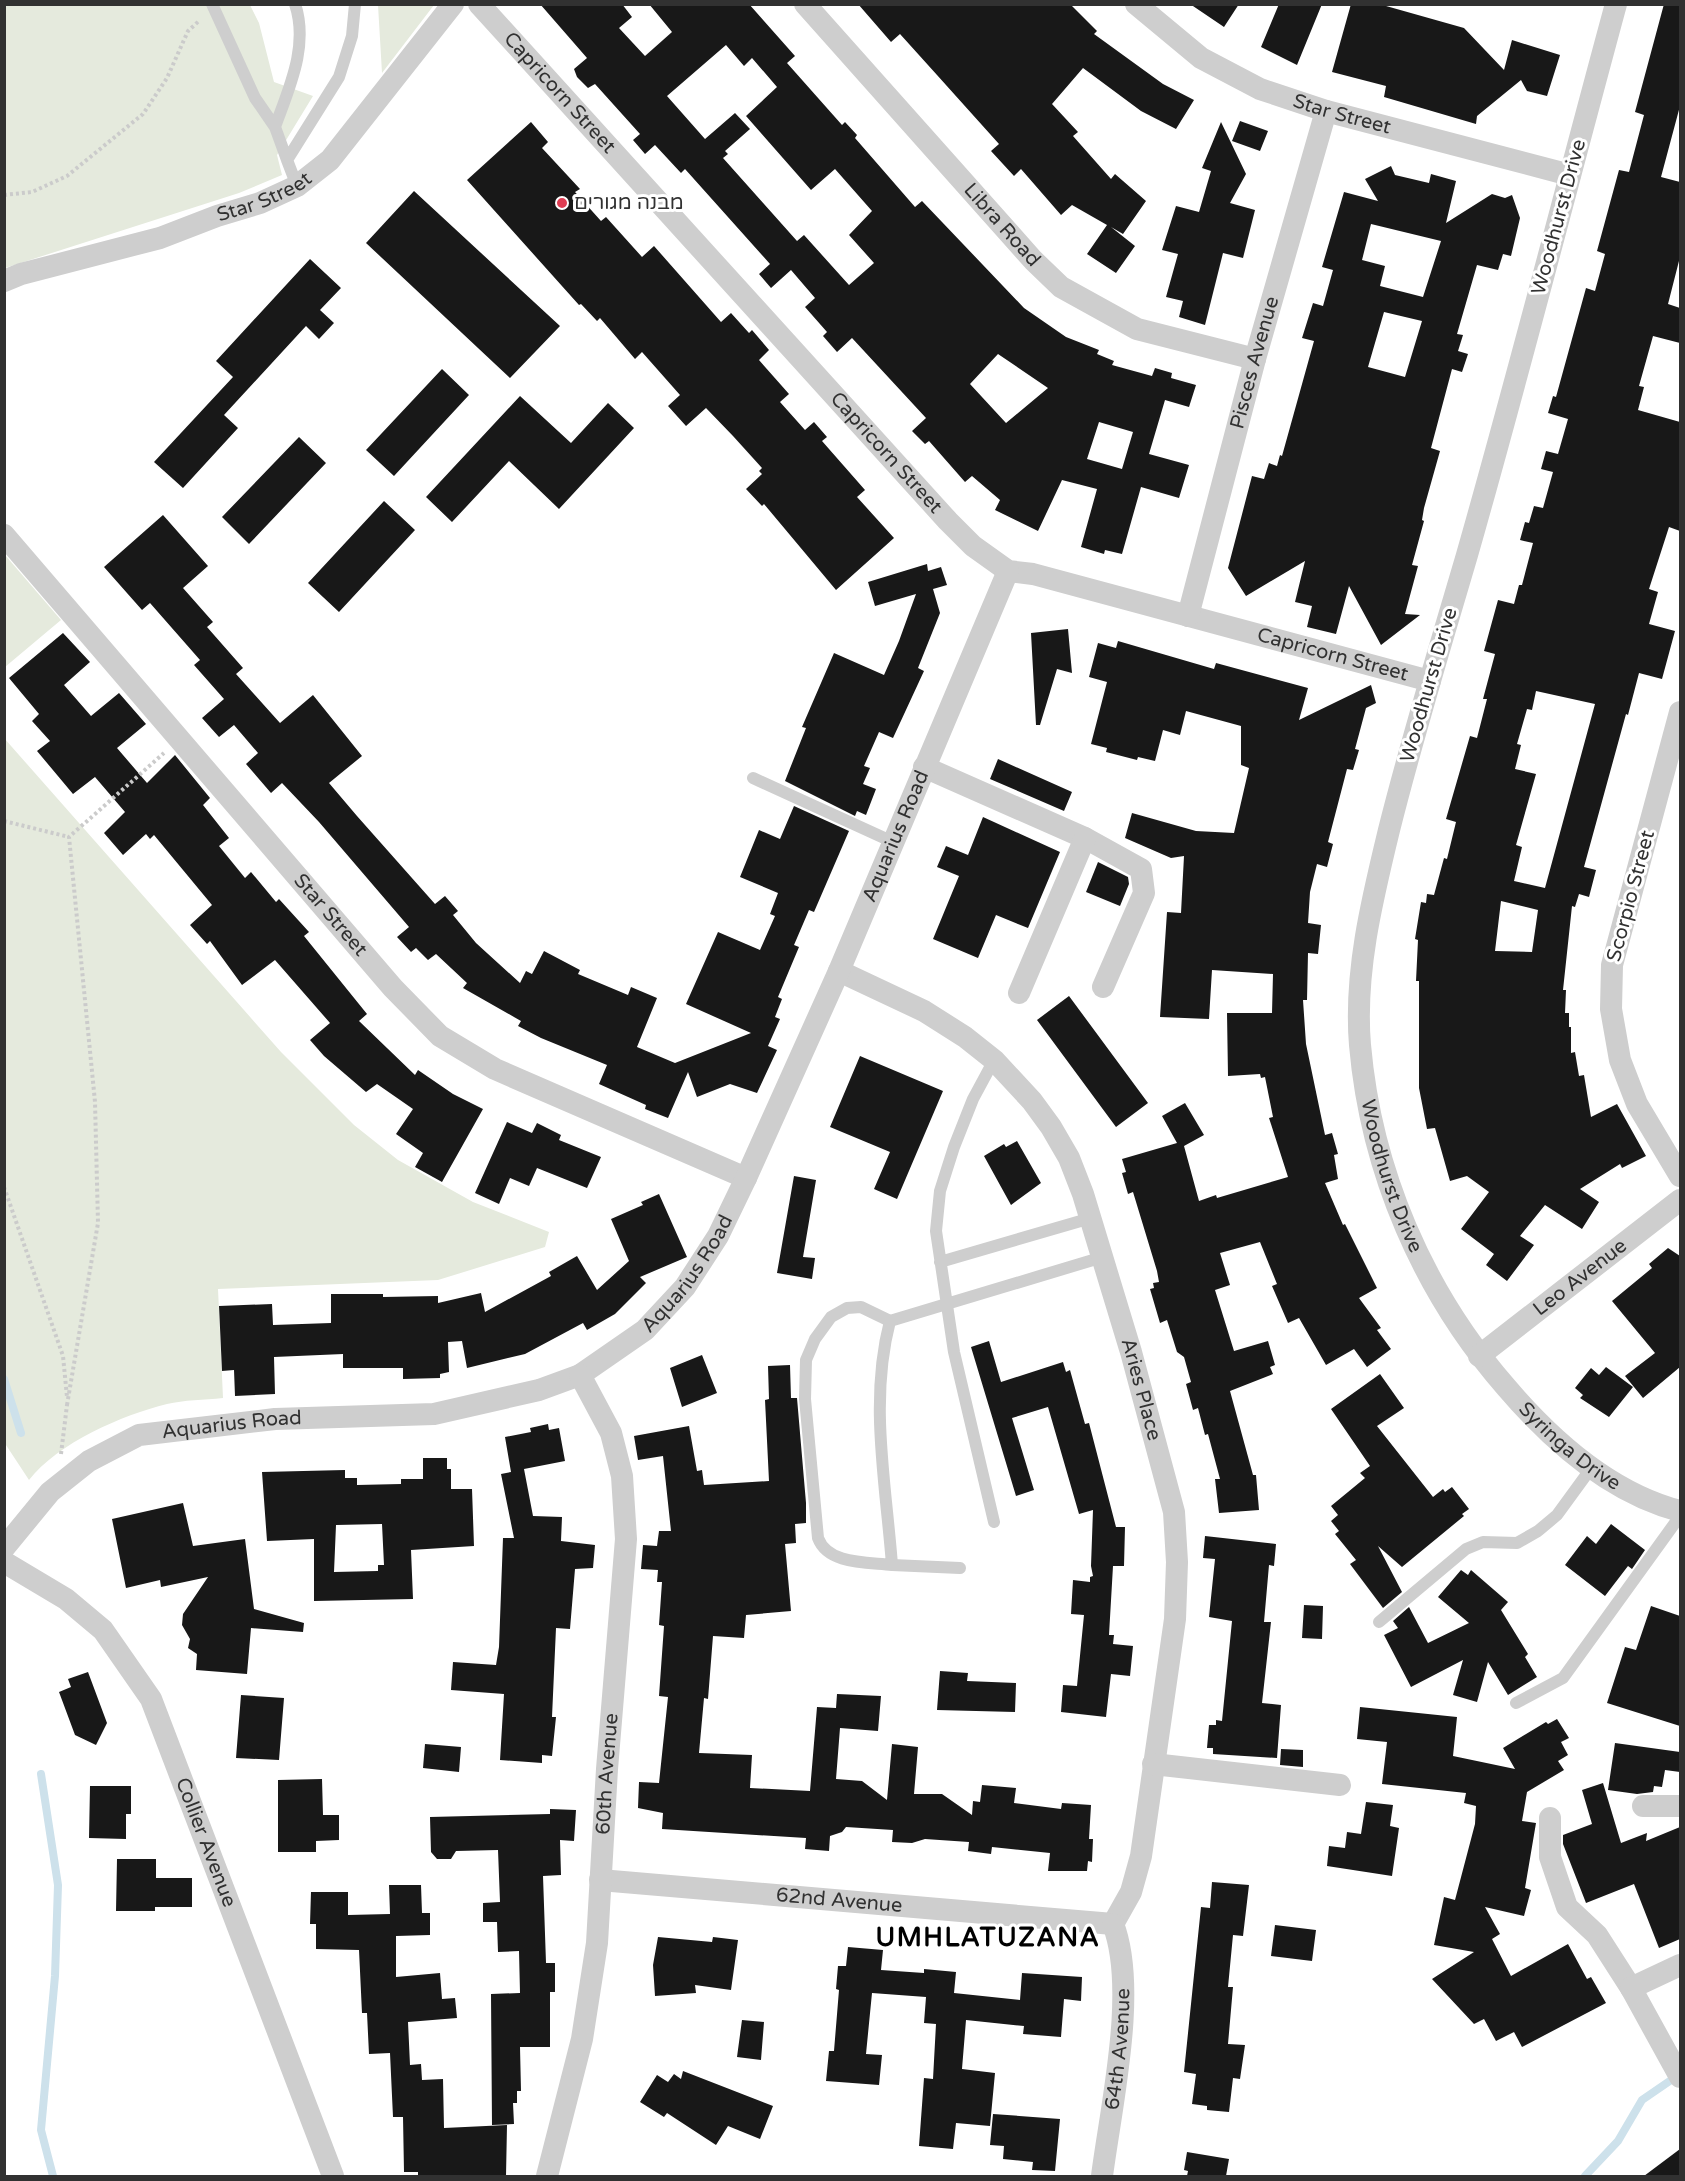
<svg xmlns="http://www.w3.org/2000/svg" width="1685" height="2181" viewBox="0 0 1685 2181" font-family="'Varela Round',Heebo,sans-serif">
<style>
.green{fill:#e5eadd}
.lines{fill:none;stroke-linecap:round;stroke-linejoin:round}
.stream{stroke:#cde1eb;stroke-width:8}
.building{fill:#181818;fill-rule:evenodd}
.path{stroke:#cbcbcb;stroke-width:4;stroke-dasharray:3 3;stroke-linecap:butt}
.service{stroke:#cecece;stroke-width:12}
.minor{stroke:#cecece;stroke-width:22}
.poi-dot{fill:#de3c52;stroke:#fff;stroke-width:2}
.labels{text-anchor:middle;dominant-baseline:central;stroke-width:6;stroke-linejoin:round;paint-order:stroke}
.street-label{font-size:20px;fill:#313131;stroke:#fff}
.poi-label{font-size:20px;fill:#313131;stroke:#fff;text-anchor:start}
.district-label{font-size:26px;font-weight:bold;letter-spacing:1.5px;fill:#000;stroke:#fff}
</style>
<rect width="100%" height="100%" fill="#fff"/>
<path class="green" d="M5,5H250L259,23L274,82L313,96L277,155L282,175L239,193L5,268Z
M378,5H434L382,73Z
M5,555L61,620L5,667H4Z
M4,738L281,1052L354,1125L398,1160L473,1202L549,1232L545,1247L438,1280L218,1289L223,1398C204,1400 184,1400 167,1404C122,1415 58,1443 29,1480L4,1442Z"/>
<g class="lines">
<path class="stream" d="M4,1379L21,1433
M41,1774L58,1885L55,1976L41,2130L53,2176
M1585,2176L1618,2141L1642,2100L1677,2076"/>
</g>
<path class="building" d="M540,4H622L632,17L619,28L645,56L672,32L649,4H749L795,56L787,63L842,125L845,122L857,135L855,138L915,207L922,201L1024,308L1066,337L1099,350L1097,354L1114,361L1112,365L1152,376L1155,368L1172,373L1171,378L1196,385L1189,407L1165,400L1149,454L1189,465L1179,498L1141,487L1122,554L1105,550L1104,554L1081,547L1097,489L1062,480L1038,531L995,510L1000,500L972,476L965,482L929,441L925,444L912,431L926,418L852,338L837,352L823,336L827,332L805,307L815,298L791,270L771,288L759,274L770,264L685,169L681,173L655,145L645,154L633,140L640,134L595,84L588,88L577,77L574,69L587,58ZM726,45L744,66L752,58L777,87L746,116L811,190L835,169L872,211L849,235L874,263L849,285L804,235L797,241L723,158L728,154L725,151L750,129L735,113L705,139L667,96ZM998,354L1048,388L1006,423L970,384ZM1099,422L1133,432L1122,469L1087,459Z
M858,4H1070L1097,31L1094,34L1163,84L1194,100L1176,129L1141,111L1083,68L1052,104L1078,132L1073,136L1111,179L1115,174L1146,201L1123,234L1111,227L1135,246L1116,273L1087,254L1107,225L1072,205L1061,215L1021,169L1014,176L991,151L999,144L937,75L900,34L891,42Z
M1190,4H1239L1224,27Z
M1279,4H1322L1297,65L1261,47Z
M1351,4H1379L1464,28L1504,70L1512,40L1560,55L1547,96L1527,91L1521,80L1477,116L1476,124L1384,97L1386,86L1332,72Z
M1664,4H1680V106L1661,177L1680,182V257L1668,304L1680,308V343L1653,336L1639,386L1644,387L1638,410L1680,422V531L1669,527L1649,589L1658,592L1649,624L1675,631L1662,679L1639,673L1628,715L1626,714L1584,867L1596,870L1589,897L1579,894L1575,907L1572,906L1563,990H1566L1565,1013H1569V1027H1571V1053L1575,1052L1579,1076L1584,1075L1591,1117L1617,1104L1646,1156L1622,1168L1620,1164L1580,1189L1599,1202L1582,1229L1545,1205L1520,1236L1534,1245L1507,1281L1486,1265L1494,1254L1461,1229L1489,1192L1467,1176L1450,1181L1435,1128L1427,1129L1419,1088V981H1416L1418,940L1415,939L1421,902L1426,903L1427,894L1434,895L1444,858L1447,859L1456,822L1446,819L1470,736L1477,738L1487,699H1483L1495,654L1484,651L1498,600L1514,604L1519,585H1522L1533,543L1520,540L1525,522L1529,523L1534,506L1543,508L1553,472L1541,469L1546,451L1558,454L1568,419L1548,413L1553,396L1556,397L1586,288L1595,291L1605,254L1597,251L1619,170L1629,172L1644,115L1635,112ZM1536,691L1595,704L1545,888L1514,881L1522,847L1516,845L1536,774L1515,769L1521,745L1517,744L1527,709L1532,710ZM1501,901L1538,910L1532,952L1495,951Z
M1240,121L1268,131L1260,151L1232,141Z
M531,122L548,142L542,148L580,189L575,192L601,221L606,217L642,257L654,246L721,322L731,313L749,333L752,330L769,350L759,360L789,394L780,402L805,430L814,422L827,437L822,441L865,490L857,497L894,538L836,590L764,504L762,506L746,489L762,474L759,471L762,468L733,436L706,408L686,426L668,406L680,395L642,352L635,359L600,318L597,321L581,304L579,305L467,180Z
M1221,122L1246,174L1230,203L1255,210L1243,258L1223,253L1205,325L1179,317L1183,301L1166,297L1178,254L1162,250L1176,206L1199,212L1211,171L1202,168Z
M1391,166L1395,175L1429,183L1431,174L1456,181L1446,223L1492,194L1505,198L1512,195L1520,218L1511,256L1503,254L1498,270L1477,265L1457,334L1463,335L1458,351L1468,354L1462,372L1452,369L1431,448L1440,451L1424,508L1422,520L1424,521L1412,565L1418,566L1405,614L1420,615L1381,645L1349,586L1336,634L1307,627L1312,606L1295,602L1305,561L1246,596L1228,568L1252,476L1264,479L1269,463L1277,466L1280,455L1282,456L1314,341L1302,338L1313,303L1323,306L1333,270L1322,267L1344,192L1378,201L1365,179ZM1371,224L1441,241L1423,297L1380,286L1385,266L1362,260ZM1384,312L1422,321L1405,377L1368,367Z
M414,191L560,326L510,378L366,243Z
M310,259L341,288L320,310L334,323L319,339L306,326L224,415L238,428L183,488L154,462L233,377L216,361Z
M442,369L469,395L394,476L366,450Z
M520,396L571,443L608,403L634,428L559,509L509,461L452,522L426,497Z
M299,437L326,463L249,544L222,517Z
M384,501L415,530L339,612L308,583Z
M163,515L208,566L183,588L213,622L207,627L243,668L236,674L280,723L313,695L362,756L329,783L357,816L435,904L445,896L458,911L453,915L476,943L520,983L526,971L532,974L544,951L580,970L578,974L628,995L631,987L657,998L637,1047L675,1063L751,1033L686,1004L718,932L760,950L775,916L770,914L778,893L740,877L759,830L780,839L794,806L849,831L814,912L809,910L794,945L799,947L778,997L782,999L775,1017L780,1019L768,1046L777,1050L757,1093L730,1084L697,1097L688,1072L668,1118L645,1109L646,1105L599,1084L607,1065L541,1038L518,1026L521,1021L463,988L467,983L436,954L428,960L416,948L411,952L397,937L409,927L319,822L282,783L271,793L246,764L258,753L234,725L219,737L202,718L224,699L194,665L200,660L150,603L142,610L104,567Z
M927,564L928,571L941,567L947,585L933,589L940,613L918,668L924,671L893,738L879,732L864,766L870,768L863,784L876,789L866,815L857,811L855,816L785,781L806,728L802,727L834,653L884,675L899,641L916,594L875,606L868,582Z
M1068,629L1072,673L1057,669L1040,725H1036L1031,633Z
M63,633L90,662L64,685L91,716L119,693L146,724L117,748L147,783L175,755L210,798L203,805L229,838L219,846L245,878L251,872L276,902L279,899L309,932L304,936L367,1014L359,1021L415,1075L418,1070L453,1094L483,1109L442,1182L415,1167L423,1153L396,1134L413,1109L377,1084L366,1092L324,1056L310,1040L330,1023L275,960L242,985L210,941L207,944L190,925L212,905L154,835L150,839L146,834L123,855L104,833L125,812L95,777L73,794L37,751L50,741L32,721L39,714L9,678Z
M1118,641L1214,669L1216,663L1308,688L1299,720L1371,685L1376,703L1366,708L1355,749L1359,750L1353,770L1347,769L1328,842L1333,844L1327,867L1317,864L1310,892L1308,923L1321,925L1318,954L1308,953L1307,1000H1303L1306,1044L1325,1135L1332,1133L1338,1154L1334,1155L1338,1179L1325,1183L1343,1225L1345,1224L1377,1288L1359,1298L1381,1328L1377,1330L1391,1349L1367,1367L1354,1349L1326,1365L1299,1318L1288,1323L1272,1286L1277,1284L1260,1242L1220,1253L1230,1285L1215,1290L1234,1351L1268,1341L1275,1365L1270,1367L1273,1374L1230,1391L1253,1475H1256L1259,1510L1219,1513L1215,1479H1220L1208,1434L1205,1435L1198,1408L1193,1410L1186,1384L1191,1382L1184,1357L1177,1352L1167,1320L1160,1323L1150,1289L1154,1288L1153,1283L1159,1282L1157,1271L1133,1192L1128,1194L1122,1173L1126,1172L1122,1159L1177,1143L1162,1116L1185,1103L1204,1135L1184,1146L1199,1201L1216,1195L1217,1198L1288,1177L1269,1118L1273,1117L1265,1077L1261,1078L1260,1074L1228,1076L1227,1013H1272L1273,974L1212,970L1209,1019L1160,1017L1167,912L1181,913L1184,856L1171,858L1125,838L1132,813L1196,831L1234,833L1249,768L1241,765V726L1186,711L1180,735L1163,730L1155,761L1138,757L1137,760L1106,752L1107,748L1091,744L1107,682L1089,677L1098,643L1116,648Z
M998,759L1072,792L1064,811L990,779Z
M983,817L1060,852L1028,928L996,915L978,958L933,939L959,876L937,867L946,846L968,855Z
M1098,862L1128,877L1129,884L1120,906L1086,892Z
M1069,996L1148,1103L1116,1127L1037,1020Z
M860,1056L943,1091L897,1199L874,1189L890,1152L830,1127Z
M507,1122L532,1133L537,1123L561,1135L559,1140L601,1157L587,1188L537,1168L529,1186L510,1178L499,1204L475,1193Z
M1017,1141L1041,1183L1011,1205L984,1156L1004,1144L1006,1147Z
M794,1176L816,1180L803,1257L815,1258L812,1279L777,1273Z
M659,1194L687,1257L640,1277L646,1283L615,1314L587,1330L583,1323L525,1354L467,1368L462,1341L448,1342L449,1372L440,1374V1378L403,1379V1368H343V1354L274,1357L275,1394L235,1396L234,1370L222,1371L219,1306L272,1304L273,1325L331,1323V1294H383V1297L438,1296V1303L481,1293L485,1312L551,1276L549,1272L577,1256L597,1290L629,1261L611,1219L643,1205L641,1202Z
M1668,1248L1680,1256V1367L1643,1398L1625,1376L1655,1353L1612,1301L1652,1268L1649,1264Z
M989,1341L1001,1382L1063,1362L1066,1372L1070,1370L1085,1424L1089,1423L1116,1527H1125L1124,1566H1113L1109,1635H1114L1113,1644L1133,1646L1130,1676L1111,1674L1106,1717L1061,1712L1063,1685L1077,1686L1084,1615L1071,1614L1073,1580L1090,1582V1577L1093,1576L1091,1566L1093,1510L1079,1514L1048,1407L1012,1418L1034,1490L1016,1496L971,1347Z
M702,1355L717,1393L682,1407L670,1368Z
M790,1365L791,1398H797L806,1503V1523L795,1524L796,1543L785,1544L791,1611L746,1615L744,1638L713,1636L708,1699L704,1698L699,1753L752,1755L750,1788L810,1791L817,1707L836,1708L837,1694L881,1696L878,1731L840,1728L836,1779L862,1781L887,1800L892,1744L918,1747L914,1794H942L972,1815L973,1801L980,1802L982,1785L1016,1788L1014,1803L1061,1809L1062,1803L1091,1805L1089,1839H1093L1092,1862L1088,1861L1087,1871H1048L1050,1853L992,1847L991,1854L968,1851L969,1842L925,1839L912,1843L892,1842L893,1830L846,1827L842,1832L830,1836L829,1851L805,1849L806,1838L662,1829L663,1813L638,1808L639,1782L659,1783L668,1697L659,1696L664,1626L659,1625L662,1582H657L658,1570L641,1569L643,1545L657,1546L659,1531H671L663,1456L638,1460L634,1436L689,1426L697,1471L702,1470L704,1485L769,1481L765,1400L769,1399L768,1366Z
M1606,1367L1633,1387L1609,1417L1580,1398L1583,1395L1575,1388L1591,1368L1599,1375Z
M1380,1374L1404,1408L1377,1426L1433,1497L1443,1489L1445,1492L1452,1487L1469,1509L1462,1514L1464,1516L1402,1567L1378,1546L1402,1592L1383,1608L1350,1564L1356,1560L1335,1534L1339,1531L1331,1521L1338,1515L1331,1506L1365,1478L1360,1473L1370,1466L1331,1409Z
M548,1424L549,1430L559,1428L565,1461L524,1469L533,1516L562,1517L561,1541L595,1545L593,1568L575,1569L570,1629L556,1628L552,1717H556L552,1756L542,1755V1763L500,1760L504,1694L451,1690L453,1662L496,1665L499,1647L503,1538H514L501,1474L511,1472L505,1437L531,1432L530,1428Z
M423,1458H447V1469H451V1489H472L474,1546L411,1550L413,1599L314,1601V1539L267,1541L262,1472L345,1470V1478H357V1485L401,1484V1479H423ZM382,1524L384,1565H378V1571L334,1572L336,1525Z
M183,1503L193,1546L245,1539L254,1609L304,1623L303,1632L251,1628L247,1674L196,1670L197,1654L188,1648L190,1639L182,1625L183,1614L208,1577L161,1587L160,1580L126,1588L112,1519Z
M1611,1524L1645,1550L1632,1569L1628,1566L1605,1596L1565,1565L1587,1536L1596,1544Z
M1205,1536L1276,1544L1274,1566L1269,1565L1264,1622H1271L1262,1703L1281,1705L1277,1758L1213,1754V1748H1207L1209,1725H1216V1720L1222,1721L1232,1621L1209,1617L1215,1559L1203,1558Z
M1461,1570L1468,1575L1471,1570L1508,1602L1501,1610L1528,1654L1525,1657L1537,1677L1508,1695L1488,1662L1477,1702L1453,1695L1463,1660L1411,1687L1384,1635L1398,1628L1393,1621L1409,1607L1428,1643L1469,1623L1438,1597Z
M1304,1605L1323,1606L1322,1639L1302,1638Z
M1651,1606L1680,1616V1726L1607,1703L1625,1647L1636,1650Z
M940,1671L968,1673L967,1681L1016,1683L1015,1712L937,1710Z
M88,1672L107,1723L96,1745L75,1735L59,1692L71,1687L68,1679Z
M241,1695L284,1698L279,1760L236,1758Z
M1360,1707L1457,1717L1453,1756L1515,1769L1503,1748L1546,1722L1548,1724L1557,1719L1569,1738L1561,1742L1568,1755L1558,1761L1564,1770L1527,1792L1522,1821L1536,1823L1525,1888L1531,1890L1524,1916L1485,1907L1500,1934L1492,1939L1511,1976L1568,1944L1587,1979L1591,1977L1606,2003L1522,2047L1514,2032L1496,2041L1484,2019L1474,2024L1432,1979L1474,1952L1434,1945L1444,1897L1455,1900L1475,1824L1476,1806L1464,1803L1466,1793L1382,1784L1387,1742L1357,1739Z
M1615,1743L1680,1752V1772L1665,1770L1662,1787L1654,1786L1653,1792L1637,1794L1608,1790Z
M425,1744L461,1747L459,1772L423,1768Z
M1281,1749L1303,1750V1767L1280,1765Z
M322,1779L323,1815H339V1840L316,1841V1852H278V1780Z
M1603,1783L1621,1843L1647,1833L1646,1841L1680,1827V1939L1659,1948L1634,1884L1586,1903L1563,1844V1835L1592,1824L1582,1790Z
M90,1786H131V1814H126V1839L89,1838Z
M1366,1802L1393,1805L1390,1826L1399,1828L1392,1876L1327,1866L1329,1846L1345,1848L1347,1832L1361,1834Z
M550,1809L576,1810L574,1841L560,1840L561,1875L543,1876L546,1963H555V1992H550V2047H520L521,2091H517V2103H513L514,2124L492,2125L491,1994L520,1993L519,1951L498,1952L497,1922H483V1903L500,1902L498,1850L456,1851L451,1859H437L431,1852L430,1817L550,1814Z
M117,1859H156V1878H192V1907H155V1911H116Z
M1212,1882L1249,1885L1243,1936L1233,1935L1228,1987H1233L1228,2044L1245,2045L1240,2079L1233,2078L1229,2112L1207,2110V2106L1192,2104L1196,2074L1184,2072L1201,1907L1210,1908Z
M389,1885H421L422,1913H430V1935L396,1936V1977L440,1973L442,1999L455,1998L457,2018L408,2022L410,2065L421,2064L422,2080L443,2079L444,2128L507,2125L506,2176H418V2172H404L403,2117H393L390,2053L369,2054L367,2013H362L359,1950L316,1949V1924H310L311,1892H348V1915L390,1914Z
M1275,1925L1316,1930L1312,1961L1271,1956Z
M658,1937L712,1942L713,1937L738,1940L731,1990L695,1985L696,1993L655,1996L653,1965Z
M848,1947L883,1950L881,1970L924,1973V1969L956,1972L954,1993L1020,2000L1022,1973L1082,1977L1081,2001L1064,1999L1061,2037L1023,2034L1024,2026L966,2020L962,2069L995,2073L990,2126L956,2123L953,2149L919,2146L924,2078L933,2079L936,2024L924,2023L926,1997L872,1993L866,2054L882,2055L879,2085L826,2081L829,2051H834L839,1990L836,1989L838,1966H846Z
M742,2020L764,2022L761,2060L737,2057Z
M683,2071L773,2106L760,2139L728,2126L716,2145L667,2113L664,2117L640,2102L657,2075L668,2082L674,2074L681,2079Z
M993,2114L1060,2119L1055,2171L1032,2170L1033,2162L1003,2159L1004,2146L990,2145Z
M1680,2149V2176H1644Z
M1187,2152L1229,2159L1226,2176H1187L1188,2171L1184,2170Z"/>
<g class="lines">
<path class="path" d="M4,195L32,192L67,176L143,114L167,78L188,31L200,20
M4,821L69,837
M4,1187L63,1356L67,1397
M67,1405L98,1223L95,1102L69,837L164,753
M61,1454L67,1405"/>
<path class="service" d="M212,4L255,98L275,127L287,160
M275,127C289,88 309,46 295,4
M297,186L287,160L339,77L352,36L355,4
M753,778L893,842
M940,1262L1091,1218
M890,1321C869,1401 886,1484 892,1565C868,1562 828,1565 818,1538L805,1399L806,1360L815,1339L831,1317L847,1308L861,1307L890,1321L1103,1257
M994,1522L954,1352L936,1231L940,1191L954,1147L973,1099L994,1060
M892,1565L960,1568
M1379,1622L1466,1549L1483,1542L1517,1543L1538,1531L1557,1515L1592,1467
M1516,1703L1563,1678L1680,1516"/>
<g class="minor">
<path id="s1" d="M479,4L948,521L973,546L1008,571L1033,574L1430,681"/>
<path id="s2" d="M805,4L1033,260L1061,287L1137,329L1255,359"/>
<path id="s3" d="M1136,4L1201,58L1260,89L1326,111L1570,175"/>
<path id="s4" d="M1616,4C1566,188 1519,373 1467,555C1440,647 1412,738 1389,830C1372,900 1354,973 1360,1045C1371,1171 1423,1292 1506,1387C1552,1441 1610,1493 1680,1511"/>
<path id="s5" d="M4,281L21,274L160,238L217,216L260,203L297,186L330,160L453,4"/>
<path id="s6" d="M4,535L393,988L440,1036L495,1069L746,1178"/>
<path id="s7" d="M1188,616L1255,359L1326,111"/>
<path d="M1680,712L1612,965L1611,1009L1620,1060L1637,1104L1680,1176"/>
<path d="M924,767L1085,838L1141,869L1144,893L1103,987"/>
<path id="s8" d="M839,971L924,1011L965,1037L994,1060L1032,1101L1051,1127L1069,1158L1083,1194L1131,1352L1174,1512L1177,1562L1175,1619L1141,1856L1131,1892L1113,1924"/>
<path d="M1019,993L1085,838"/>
<path id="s9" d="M1479,1356L1680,1200"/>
<path id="s10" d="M4,1548L50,1492L89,1461L139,1435L275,1419L434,1414L539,1390L580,1375L645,1330L685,1287L718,1236L746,1178L839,971L1008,571"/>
<path id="s11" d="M4,1562L66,1599L103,1630L151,1699L333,2176"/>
<path d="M1153,1764L1340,1785"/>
<path d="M1643,1806H1680"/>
<path d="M1550,1818V1857L1567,1907L1597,1935L1631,1988L1680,2077"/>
<path id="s12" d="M600,1880L1113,1924"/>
<path d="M1631,1988L1680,1965"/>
<path id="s13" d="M547,2176L582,2039L597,1943L607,1769L626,1539L622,1476L611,1433L580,1375"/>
<path id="s14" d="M1102,2176C1111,2106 1138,1989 1113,1924"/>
</g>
</g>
<circle class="poi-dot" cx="562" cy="203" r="6"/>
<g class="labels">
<g class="street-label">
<text stroke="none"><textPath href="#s1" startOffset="120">Capricorn Street</textPath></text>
<text stroke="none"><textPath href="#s3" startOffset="237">Star Street</textPath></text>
<text stroke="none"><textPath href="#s5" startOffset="274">Star Street</textPath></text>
<text transform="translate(1559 217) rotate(-75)">Woodhurst Drive</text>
<text stroke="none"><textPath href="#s2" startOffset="296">Libra Road</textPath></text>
<text stroke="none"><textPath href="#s7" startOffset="262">Pisces Avenue</textPath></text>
<text stroke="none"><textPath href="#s1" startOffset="606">Capricorn Street</textPath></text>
<text stroke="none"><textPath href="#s1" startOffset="1112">Capricorn Street</textPath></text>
<text transform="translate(1429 685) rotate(-74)">Woodhurst Drive</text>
<text stroke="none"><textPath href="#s10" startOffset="1262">Aquarius Road</textPath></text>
<text transform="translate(1631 896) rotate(-75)">Scorpio Street</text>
<text stroke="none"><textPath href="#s6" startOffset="501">Star Street</textPath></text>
<text stroke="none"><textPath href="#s4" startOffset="1210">Woodhurst Drive</textPath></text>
<text stroke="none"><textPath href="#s10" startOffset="776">Aquarius Road</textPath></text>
<text stroke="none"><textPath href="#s9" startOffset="128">Leo Avenue</textPath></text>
<text stroke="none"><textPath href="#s8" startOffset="546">Aries Place</textPath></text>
<text stroke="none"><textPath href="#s10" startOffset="272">Aquarius Road</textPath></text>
<text stroke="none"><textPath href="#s4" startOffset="1540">Syringa Drive</textPath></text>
<text stroke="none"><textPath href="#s13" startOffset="408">60th Avenue</textPath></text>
<text stroke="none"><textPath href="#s11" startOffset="358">Collier Avenue</textPath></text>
<text stroke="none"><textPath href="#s12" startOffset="240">62nd Avenue</textPath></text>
<text stroke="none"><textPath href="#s14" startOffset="128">64th Avenue</textPath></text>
</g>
<g class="poi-label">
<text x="574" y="203">מבנה מגורים</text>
</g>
<g class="district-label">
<text x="988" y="1937">UMHLATUZANA</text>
</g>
</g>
<rect width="1685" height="2181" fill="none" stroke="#313131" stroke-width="12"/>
</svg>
